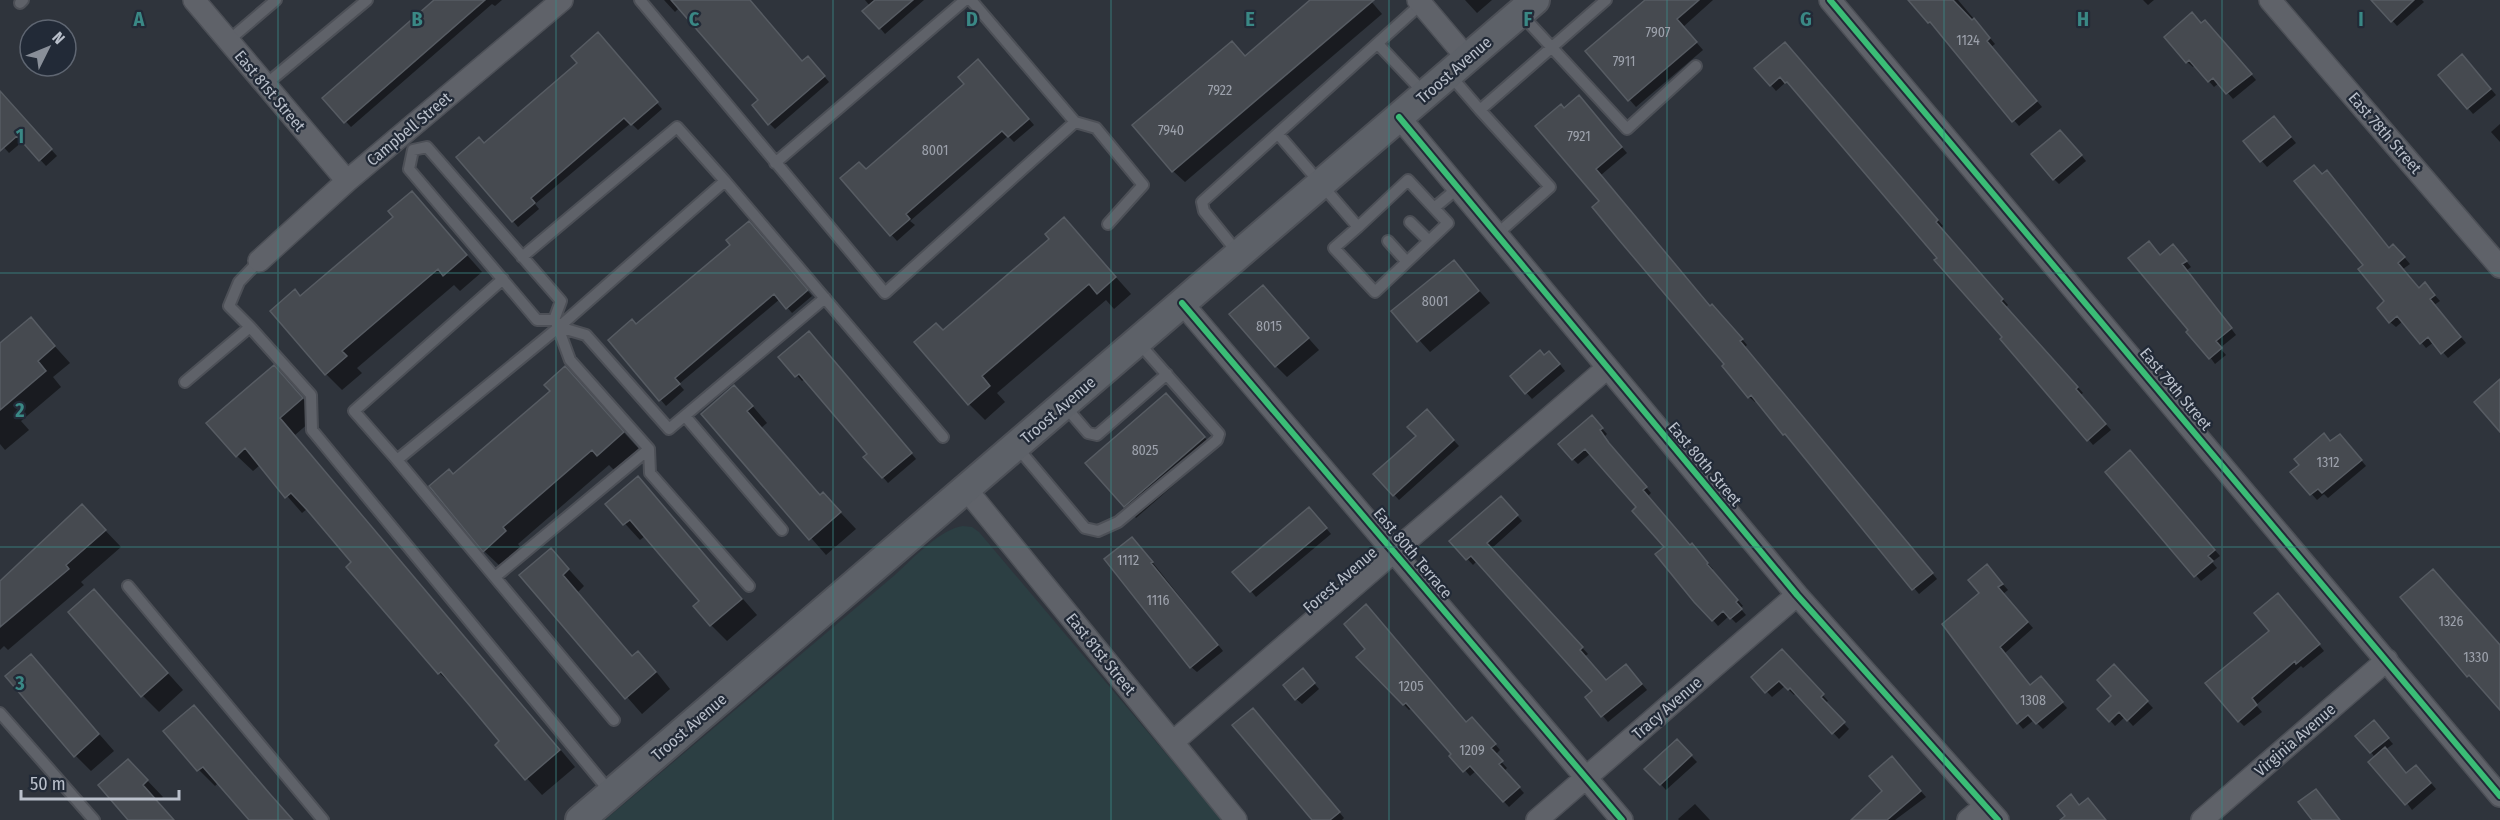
<svg xmlns="http://www.w3.org/2000/svg" width="2500" height="820" viewBox="0 0 2500 820" font-family="'Fira Sans Condensed',sans-serif">
<style>
.green{fill:#2c3f43}
.shadow{fill:#0007}
.building{fill:#464a50;stroke:#575c63;stroke-width:1.5}
.lines{fill:none;stroke-linecap:round;stroke-linejoin:round}
.service-casing{stroke:#4d5057;stroke-width:14}
.minor-casing{stroke:#4d5057;stroke-width:24}
.secondary-casing{stroke:#4d5057;stroke-width:32}
.service{stroke:#5f6269;stroke-width:10}
.minor{stroke:#5f6269;stroke-width:21}
.secondary{stroke:#5d6168;stroke-width:28}
.cycleway-casing{stroke:#222a37;stroke-width:10}
.cycleway{stroke:#3abd76;stroke-width:6}
.grid{fill:none;stroke:#3a8885;stroke-width:1.5;stroke-opacity:0.55}
.labels{text-anchor:middle;dominant-baseline:central;stroke-width:4.5;stroke-linejoin:round;paint-order:stroke}
.number-label{font-size:14px;fill:#9da2ac}
.street-label{font-size:16px;fill:#bac0cb;stroke:#222a37}
.grid-label{font-size:20px;text-anchor:middle;font-weight:bold;fill:#3a8885;stroke:#222a37;stroke-width:4.5;stroke-linejoin:round;paint-order:stroke}
</style>
<rect width="100%" height="100%" fill="#2f343c"/>
<path class="green" d="M963,526L972,527L979,532L1222,820H605L896,574C912,559 942,528 963,526Z"/>
<path class="shadow" d="M436,0H502L495,6L492,4L351,127L324,98Z
M664,0H748L802,62L813,63L829,82L775,129L770,124L760,100L679,8L675,12Z
M865,0H924L885,34L880,28L870,6Z
M1312,0H1370L1382,14L1185,182L1173,171L1245,57Z
M1465,0H1492L1477,13Z
M1647,0H1713L1683,27L1703,50L1636,107L1587,51Z
M1910,0H1958L1995,44L1991,47L2042,107L2019,126Z
M2143,0H2154L2148,5Z
M2374,0H2422L2424,2L2397,26Z
M2201,24L2210,27L2256,80L2233,99L2219,83L2214,87L2195,65L2193,67L2187,62Z
M603,40L662,109L638,130L631,123L535,204L539,209L518,227L513,221L485,145Z
M1791,49L1943,226L1940,229L2008,305L2006,307L2083,393L2080,395L2111,430L2093,445L1939,258L1793,87L1786,82L1776,91L1756,68Z
M2468,62L2496,95L2473,114L2468,108Z
M984,67L1034,125L1014,142L1008,136L910,221L915,225L897,241L842,179L866,171Z
M1584,103L1627,153L1601,175L1710,308L1718,311L1747,345L1744,348L1937,579L1919,594L1757,400L1755,402L1749,397L1601,201L1564,109Z
M0,104L11,105L57,156L46,166L23,141L9,153L0,143Z
M2279,123L2296,143L2267,167L2245,141Z
M2500,124V142L2491,132Z
M2066,137L2086,161L2059,184L2054,179Z
M412,193L482,272L460,291L454,285L357,368L362,373L342,390L326,374L301,297L395,217Z
M1064,219L1131,294L1114,309L1106,300L997,393L1005,402L985,420L969,404L944,332L1051,239Z
M755,229L812,296L792,313L780,299L679,384L684,390L666,406L610,340L637,326Z
M2389,249L2399,251L2410,264L2403,269L2419,289L2430,290L2440,301L2434,305L2466,343L2448,358L2434,342L2426,348L2403,321L2396,327L2390,322L2386,301Z
M2178,251L2191,267L2187,270L2236,335L2220,348L2226,355L2215,364L2191,331L2160,256Z
M1454,262L1490,303L1430,352L1393,311Z
M1263,287L1319,350L1287,377L1276,366Z
M30,319L70,363L53,377L61,387L21,421L29,430L5,450L0,444V360Z
M814,338L916,459L888,483L866,457L869,454L805,379L802,381L780,357Z
M1555,358L1565,371L1532,399L1512,376Z
M274,367L318,415L295,435L575,767L542,795L497,745L501,741L456,688L439,673L348,567L353,563L307,509L302,513L260,465L253,471L237,456Z
M565,368L639,449L615,471L609,465L518,544L521,548L500,566L484,551L454,476L552,391Z
M750,403L767,423L761,428L821,496L823,494L856,529L826,555L703,414Z
M1177,407L1215,449L1136,518L1087,463Z
M1432,417L1459,446L1399,500L1375,474L1418,436Z
M1597,423L1607,434L1604,437L1614,450L1651,493L1647,497L1713,569L1711,570L1743,606L1740,608L1746,615L1736,623L1729,616L1718,626L1713,620L1638,508L1591,453L1578,464L1573,459Z
M2345,441L2366,466L2328,498L2324,494L2317,500L2292,472L2331,443Z
M2136,458L2220,556L2212,562L2217,568L2201,581L2107,472Z
M637,478L757,615L727,641L711,625L701,601L645,536L640,540L607,504Z
M1506,503L1522,521L1491,549L1588,654L1584,657L1606,682L1631,671L1647,690L1608,722L1587,697L1594,691L1477,561L1473,565L1451,541Z
M82,506L121,547L81,582L84,585L8,650L4,646L0,650V583L47,541L45,539Z
M1315,515L1331,534L1256,597L1251,591Z
M1138,544L1223,651L1197,672L1191,667Z
M551,550L584,586L578,592L633,657L654,669L670,689L642,714L521,576Z
M1992,572L2008,590L2003,594L2033,628L2005,653L2030,687L2046,684L2067,708L2043,729L2034,720L2023,729L2018,723L1981,593Z
M94,591L183,690L159,712L143,696Z
M2284,601L2324,651L2303,668L2301,666L2256,705L2262,712L2244,726L2239,721Z
M31,656L114,751L91,771L75,755Z
M1788,656L1828,701L1825,703L1849,729L1839,739L1796,693L1794,695L1785,686L1772,697L1753,677Z
M1359,657L1467,724H1478L1500,750L1495,755L1507,768L1504,771L1524,793L1509,807L1476,771L1470,776L1412,708L1409,710Z
M2114,667L2153,708L2133,726L2125,717L2115,726L2100,709L2114,696Z
M1308,676L1319,689L1302,704L1296,699Z
M193,707L209,723L293,820H249L218,783L215,786L199,770L165,731Z
M1258,716L1344,818L1342,820H1314Z
M2379,728L2393,744L2385,750L2407,775L2422,772L2436,789L2412,810L2371,752Z
M1677,741L1697,762L1666,790L1647,769Z
M1897,764L1926,797L1895,820H1853L1884,791Z
M144,777L163,797L158,801L174,820H129Z
M1695,804L1710,820H1679L1678,819Z"/>
<path class="building" d="M434,0H485L344,123L322,98Z
M671,0H750L802,61L808,56L825,76L768,125L752,105L758,100Z
M875,0H913L879,29L862,11Z
M1310,0H1374L1172,172L1132,125L1232,41L1245,56Z
M1645,0H1699L1677,19L1697,42L1628,101L1585,51Z
M1908,0H1953L1972,20L1974,18L1990,38L1987,41L2037,101L2012,122L1930,22L1928,23Z
M2371,0H2414L2391,22Z
M2192,12L2201,23L2205,20L2252,74L2226,94L2213,78L2208,82L2189,60L2186,63L2164,37Z
M598,32L658,102L631,125L624,118L531,198L535,203L512,222L456,157L479,137L484,143L577,63L571,56Z
M1785,42L1938,220L1936,222L2003,299L2001,301L2078,387L2076,389L2106,424L2087,441L2000,339L2002,337L1934,260L1937,258L1787,82L1785,83L1780,77L1770,86L1754,68Z
M2462,54L2491,89L2467,109L2438,75Z
M978,59L1029,119L1008,137L1002,131L906,214L910,219L890,236L840,178L859,162L866,169L964,84L958,77Z
M0,91L52,149L39,161L17,136L0,151Z
M1579,95L1622,147L1596,169L1710,306L1712,304L1743,339L1740,341L1933,573L1912,590L1785,434L1783,435L1751,395L1748,398L1722,366L1724,364L1619,240L1592,207L1599,201L1535,126L1561,104L1564,108Z
M2274,116L2291,137L2260,162L2243,141Z
M2060,130L2082,155L2053,180L2031,154Z
M2314,165L2322,174L2327,170L2389,248L2393,244L2405,257L2398,263L2419,288L2425,282L2435,295L2430,299L2461,337L2441,354L2428,337L2420,344L2397,316L2389,323L2377,308L2384,301L2358,269L2363,265L2294,181Z
M412,191L467,255L443,276L438,269L342,351L347,356L325,375L270,311L295,289L300,296L393,217L388,211Z
M1064,217L1116,277L1097,294L1089,284L982,376L990,386L968,405L914,342L936,323L943,330L1049,239L1045,234Z
M749,221L808,290L786,309L774,294L675,378L680,384L659,401L608,340L632,319L636,324L730,245L726,240Z
M2149,241L2160,255L2173,244L2187,261L2182,264L2232,328L2216,341L2222,348L2209,359L2186,332L2188,330L2128,258Z
M1454,260L1479,291L1417,342L1391,311Z
M1263,285L1309,338L1275,367L1229,314Z
M31,317L55,346L38,361L46,371L0,410V343Z
M809,331L912,453L882,478L863,457L867,454L799,374L795,377L778,357Z
M1540,350L1544,355L1549,351L1560,364L1525,394L1510,376Z
M274,365L303,398L280,418L560,750L525,780L495,745L499,741L470,706L441,672L438,674L346,567L351,562L307,510L291,493L285,498L245,448L236,457L206,423Z
M565,366L624,432L597,456L592,450L503,527L506,531L483,552L429,486L449,469L453,474L550,391L544,385Z
M2500,379V432L2474,402Z
M734,385L753,406L747,411L820,495L823,492L841,512L809,540L701,414Z
M1166,393L1205,437L1124,507L1085,463Z
M1427,409L1454,440L1393,496L1373,474L1416,436L1407,427Z
M1592,415L1603,428L1600,430L1609,443L1647,487L1643,490L1690,545L1692,543L1708,563L1707,564L1738,600L1736,602L1742,609L1730,619L1723,611L1712,621L1694,602L1655,554L1664,547L1632,511L1636,507L1585,449L1572,460L1558,444Z
M2324,433L2330,441L2340,434L2362,460L2322,493L2318,489L2310,495L2290,472L2299,465L2294,459Z
M2130,450L2215,550L2208,556L2213,561L2194,577L2105,472Z
M638,476L742,599L710,626L693,606L699,601L630,520L623,525L605,504Z
M1501,496L1518,515L1487,543L1583,647L1580,650L1606,680L1626,664L1642,684L1601,717L1585,697L1592,691L1471,556L1466,560L1449,541Z
M82,504L106,530L66,565L69,569L0,627V581Z
M1309,507L1327,528L1250,592L1232,572Z
M1132,537L1153,562L1151,563L1218,645L1190,668L1104,559Z
M551,548L569,569L563,575L632,656L638,651L656,672L625,699L519,575Z
M1987,564L2003,584L1998,587L2028,622L2000,647L2030,685L2041,676L2063,702L2036,724L2028,715L2017,724L1942,624L1979,593L1968,580Z
M2433,569L2500,645V710L2469,675L2467,677L2400,597Z
M94,589L168,673L141,697L68,612Z
M2278,593L2320,644L2296,664L2295,661L2252,698L2257,705L2238,722L2205,683L2269,631L2254,613Z
M1366,604L1466,722L1472,717L1496,744L1491,748L1503,761L1499,764L1520,787L1503,802L1470,766L1463,772L1449,756L1451,754L1406,703L1403,705L1356,657L1365,649L1344,624Z
M1782,649L1824,694L1821,697L1845,722L1832,734L1790,688L1788,690L1779,681L1765,693L1751,677Z
M31,654L99,734L74,757L5,676Z
M2114,664L2148,701L2127,721L2119,712L2109,722L2097,709L2111,696L2097,680Z
M1303,668L1315,683L1295,700L1283,685Z
M194,705L270,794L293,820H249L203,767L197,771L163,731Z
M1253,708L1340,812L1330,820H1312L1232,725Z
M2374,720L2389,738L2370,753L2355,736Z
M1677,739L1692,755L1660,785L1644,769Z
M2385,747L2406,773L2416,765L2431,783L2405,805L2368,762Z
M1892,756L1921,791L1887,820H1851L1882,791L1869,776Z
M128,759L148,780L143,785L174,820H128L98,785Z
M2316,789L2340,820H2312L2298,802Z
M2071,794L2079,805L2088,798L2106,820H2060L2065,816L2057,806Z"/>
<g class="lines">
<g class="service-casing">
<path id="service" d="M640,0L885,293L1075,122L971,0
M20,3L23,0
M1520,13L1627,129L1696,66
M228,41L276,0
M1378,44L1425,94
M1449,74L1480,110L1606,0
M265,85L367,0
M1480,110L1550,187L1496,235
M1075,122L1096,128L1143,185L1108,224
M1278,134L1358,227L1408,180L1434,208L1458,188
M427,147L561,301L554,320H537L409,169L413,150Z
M775,163L965,0
M1410,222L1428,240
M1358,227L1334,248L1375,292L1448,223L1434,208
M1388,241L1406,261
M1238,253L1204,211L1202,202L1421,4
M522,257L677,127L725,181
M503,279L354,411L397,460L559,327L725,181L943,437
M250,327L229,306L239,282L259,261
M559,327L586,335L669,429L825,298
M185,382L250,327L311,395L312,430L611,793
M1064,405L1088,433L1097,435L1167,374
M685,416L782,530
M1016,446L1085,528L1098,531L1118,522L1217,440L1219,434L1138,342
M649,449L650,473L749,586
M397,460L614,720
M495,577L649,449L570,360L556,322
M128,586L323,820
M0,713L94,820"/>
</g>
<g class="minor-casing">
<path id="minor" d="M194,0L347,181
M1418,0L1467,58
M1830,0L2500,796
M2270,0L2500,267
M1399,117L1797,595L1998,820
M259,261L347,181L562,0
M1182,303L1622,820
M966,489L1236,820
M1173,742L1607,368
M1537,820L1797,595
M1968,820L1985,806
M2202,820L2387,660"/>
</g>
<g class="secondary-casing">
<path id="secondary" d="M580,820L1535,0"/>
</g>
<use href="#service" class="service"/>
<use href="#minor" class="minor"/>
<use href="#secondary" class="secondary"/>
<g class="cycleway-casing">
<path id="cycleway" d="M1830,0L2500,796
M1399,117L1797,595L1998,820
M1182,303L1622,820"/>
</g>
<use href="#cycleway" class="cycleway"/>
</g>
<path class="grid" d="M278,0V820M556,0V820M833,0V820M1111,0V820M1389,0V820M1667,0V820M1944,0V820M2222,0V820M0,273H2500M0,547H2500"/>
<g class="labels">
<g class="number-label">
<text x="1658" y="32">7907</text>
<text x="1968" y="40">1124</text>
<text x="1624" y="61">7911</text>
<text x="1220" y="90">7922</text>
<text x="1171" y="130">7940</text>
<text x="1579" y="136">7921</text>
<text x="935" y="150">8001</text>
<text x="1435" y="301">8001</text>
<text x="1269" y="326">8015</text>
<text x="1145" y="450">8025</text>
<text x="2328" y="462">1312</text>
<text x="1128" y="560">1112</text>
<text x="1158" y="600">1116</text>
<text x="2451" y="621">1326</text>
<text x="2476" y="657">1330</text>
<text x="1411" y="686">1205</text>
<text x="2033" y="700">1308</text>
<text x="1472" y="750">1209</text>
</g>
<g class="street-label">
<text transform="translate(1454 70) rotate(-41)">Troost Avenue</text>
<text transform="translate(270 91) rotate(50)">East 81st Street</text>
<text transform="translate(409 129) rotate(-40)">Campbell Street</text>
<text transform="translate(2385 133) rotate(49)">East 78th Street</text>
<text transform="translate(2176 389) rotate(50)">East 79th Street</text>
<text transform="translate(1058 410) rotate(-41)">Troost Avenue</text>
<text transform="translate(1705 464) rotate(50)">East 80th Street</text>
<text transform="translate(1413 553) rotate(50)">East 80th Terrace</text>
<text transform="translate(1340 580) rotate(-41)">Forest Avenue</text>
<text transform="translate(1101 654) rotate(51)">East 81st Street</text>
<text transform="translate(1667 708) rotate(-41)">Tracy Avenue</text>
<text transform="translate(689 727) rotate(-41)">Troost Avenue</text>
<text transform="translate(2295 740) rotate(-41)">Virginia Avenue</text>
</g>
</g>
<g class="grid-label">
<text x="139" y="26">A</text>
<text x="417" y="26">B</text>
<text x="694" y="26">C</text>
<text x="972" y="26">D</text>
<text x="1250" y="26">E</text>
<text x="1528" y="26">F</text>
<text x="1806" y="26">G</text>
<text x="2083" y="26">H</text>
<text x="2361" y="26">I</text>
<text x="20" y="143">1</text>
<text x="20" y="417">2</text>
<text x="20" y="690">3</text>
</g>
<g transform="translate(48 48) rotate(47)"><circle r="28" fill="#222a37" stroke="#5f6672" stroke-width="1.5"/>
<path d="M0-4.5L10 22L0 15L-10 22Z" fill="#898f99"/>
<text y="-9" font-size="16" font-weight="bold" text-anchor="middle" fill="#bac0cb">N</text>
</g>
<path d="M21 790v9h158v-9" fill="none" stroke="#bac0cb" stroke-width="3"/>
<text x="30" y="790" font-size="18" fill="#bac0cb" stroke="#222a37" stroke-width="4.5" paint-order="stroke">50 m</text>
</svg>
